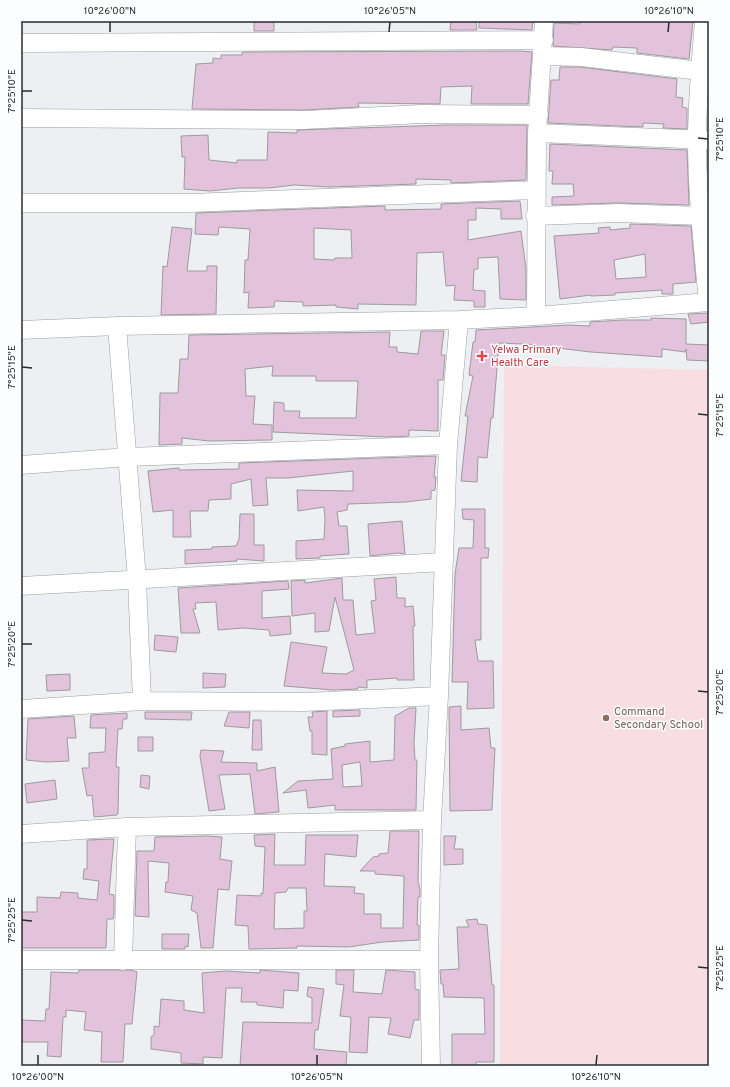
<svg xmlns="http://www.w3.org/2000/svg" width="730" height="1087" viewBox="0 0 730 1087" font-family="Overpass,sans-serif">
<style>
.education{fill:#f8dee2}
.building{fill:#e3c2db;stroke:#9e9b9d;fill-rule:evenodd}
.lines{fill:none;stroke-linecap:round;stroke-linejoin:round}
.minor-casing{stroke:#9c9ea2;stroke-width:19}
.minor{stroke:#fff;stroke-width:18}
.ticks{fill:none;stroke:#2a2b2c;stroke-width:1.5}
.health-dot{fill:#e0444e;stroke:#fbfdff;stroke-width:1.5}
.education-dot{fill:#8d6e63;stroke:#fbfdff;stroke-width:1.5}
.labels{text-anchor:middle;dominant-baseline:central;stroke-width:3;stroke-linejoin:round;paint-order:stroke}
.health-label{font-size:11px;fill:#be3a42;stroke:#fbfdff;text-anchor:start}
.education-label{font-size:11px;fill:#785e54;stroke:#fbfdff;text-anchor:start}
.neatline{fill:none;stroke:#2a2b2c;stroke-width:1.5}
.ticks-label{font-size:10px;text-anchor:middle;fill:#2a2b2c}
</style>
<rect width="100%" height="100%" fill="#edeff3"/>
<path class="education" d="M504,365L709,370V1066H500Z"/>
<path class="building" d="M254,21H274V31H254Z
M451,21H476L477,30H450Z
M479,21H533L532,30L479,28Z
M580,21H693L689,59L637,53V48L613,47L612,50L553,46L554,23L579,24Z
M521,51L532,52L528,104H471L472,86L441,87L440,104L358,103L359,107L304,110L192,109L196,64L213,63V58L221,59V55H242V52Z
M560,67H580L677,79L676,97L683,98L682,107L687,108V129L663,128L664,124L643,123V127L548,123L551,80H559Z
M447,125H527L526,180L451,183V180L416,179V184L329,187L294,185L269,188H238L210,191L184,189L185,157H182L181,136L208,135L209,160L237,163V160H267L268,132L297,133V130Z
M550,144L687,150L689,205L618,203L552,205V197L574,196L573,184H552L553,171H549Z
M708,150H709V189L708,160Z
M520,201L522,219H501V209L476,208V220H468V240L521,231L526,269V300L500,299L498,257L478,258V269H474L473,290L485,291V307H474V301L454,300L455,285L446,286L443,252L417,253L416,305L358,304V309L336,307V305L303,306V302L275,301L274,307L248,308L249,292L244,293L245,260H248L250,229L219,227L218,235L195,234L196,213L385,206V210L441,209V204ZM314,228L351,230L352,258H335L334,260L314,259Z
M630,224L691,226L696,282L673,284V294H662V290L615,293V295L591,296V295L560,299L554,236L599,233L598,228L610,227V230L630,228ZM645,254L646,277L616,279L614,260Z
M172,227L192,229L187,271H207V266H217L216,314L161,315L163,266L167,267Z
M709,313V322L691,324L688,314Z
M651,318L686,319V344L709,345V361L687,360L686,349L685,352L662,349V357L591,352L523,344L499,343L493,418H491L487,458L478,457L477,482L461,481L468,416H465L473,376L469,375L473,342H475L476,330L569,325L590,326V322L622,320H651Z
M421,331H444L441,355H445L443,380H438V431L409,430V436L386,437L273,432L274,402L284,403V411H300L299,418H356L358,381H316V376H272L273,366L245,369L246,396H255L253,424L272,425V440L209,441L182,438V444L159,445L160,393H178L180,359H188L189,335L390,332L389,347H397V352L418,354Z
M436,456L434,477H436L435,490L431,491V499L406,502L348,504L347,510L337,512L339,526H347L349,554L320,556V558L296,559V541L324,539L325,519L324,507L298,511L297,490L353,491V471L288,478H266L268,505L253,506L251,479L231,484V499L209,500L208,511H190L191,537H173V510L153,512L148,471L179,468V470L239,469V463Z
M462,509H485V548H489L488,558H481V640H475L478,661H493L494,708L467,709L468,682H452L455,574L459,548H473L474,520L463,519Z
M240,514H254V545H264V561L237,559V561L185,564V550L212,549V547L236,546L239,539Z
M402,521L405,554L398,553L370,556L368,524Z
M396,577L397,598H405V607L413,606L415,626H413L414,680H397V678L367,680V688L358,687V689L333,690L284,686L291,642L327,647L322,673L346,674L354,670L335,597L329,631L315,632V613L292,616L291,581L305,580V583L342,578L343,600H353L356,635L375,633L371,601L376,600L374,579Z
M288,581L289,589L262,591V618L290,616L291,634L270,636L269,630L243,628L218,630L216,602L195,603L196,609H193L200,633H181L178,588Z
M155,635L178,637L176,652L154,650Z
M203,673L226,674L225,687L203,688Z
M70,674V690L47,691L46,675Z
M461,706V730L489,728L491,748H495L492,810L450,811L449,707Z
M409,708H416L414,743L415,760H417L416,810H335V805L308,808L306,790L283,793L298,781L333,779L331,749L345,746V744L370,741V762L394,760L395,716ZM360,762L362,786L343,787L342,765Z
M360,710V716L333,717V711Z
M327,711V755L312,754V731H310L308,717H313L312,712Z
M145,712H192L191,720L145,719Z
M229,712H250L249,728L224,726Z
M127,713V719H123L122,729H118L116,767H119L118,813L117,815L94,817L92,795L87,796L82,768H89V753L105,752L106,728H90L91,715Z
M74,716L76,738H67L69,761L46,762L26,760L28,719Z
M253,720H261L262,750H252Z
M138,737H153V751H138Z
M201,750L224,751L221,762L257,763V771L275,767L279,812L255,814L250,774L219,775L225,809L209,811L200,756Z
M141,775L150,776L149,789L140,787Z
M55,780L57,799L27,803L25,784Z
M390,831H419L418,881L420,889V897H418L417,925H419V940L382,942L349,947L297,946V948L249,949L248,926L235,925L237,895L261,896V893L263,894L265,847L255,846L254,835L275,834L274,865H305L306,835H358L356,857L325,854L324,886L355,887L354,893L364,894V914H381V928H403L404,876L375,874V871H360L373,857L379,856V854L388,853ZM288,888H306L307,911H304V928L274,929L275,893L286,892Z
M208,836L222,837L220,859L232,861L229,890L218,889L213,948H201L197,913L191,910L193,896L165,892L166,882H168L169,863L148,861L149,917L135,916L137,851H154L155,837Z
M444,836H456L454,849H463V864L444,865Z
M114,839L109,894L114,895V914L113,919H107L106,948H21V912H37V897L60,898L61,892L78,893V898L97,900L99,881L83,879L84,869H87V840Z
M477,919L478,924L487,925L492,985H494V1062H476V1066H452V1034H485L484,998L444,997L443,984H441L440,970L459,969L457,927H469L466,920Z
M162,934H189L188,947L185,946V949H162Z
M79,970H131L137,972L132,1024H125L123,1062H101L102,1032L84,1030L86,1012L66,1010V1017H63L61,1057L47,1056L48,1042H21V1020L45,1021L46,1009H49L51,972L78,973Z
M260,970L299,973L298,991L284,990L283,1008L257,1005V1002H241L242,988H226L222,1058L203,1057V1064L181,1063V1053L151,1049V1037L154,1035V1026L159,1027L161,999L184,1001V1010L204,1013L202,973L226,971L260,973Z
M336,970H354L353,992L382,994L386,970L415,972V989L419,990V1020H414L410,1038L388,1034L391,1018L369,1017L367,1053L349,1052L351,1017L340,1016L344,985L336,984Z
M308,987L324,989L318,1030H315L314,1049L347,1052L346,1066H240L243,1022L312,1023V998L307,996Z"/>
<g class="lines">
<g class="minor-casing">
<path id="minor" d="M704,21C701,61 697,100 697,140C697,194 703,248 708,302
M21,43L544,40
M543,56L581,57L700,71
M21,118L304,120L421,114L539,115
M537,133L708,140
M21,203H190L536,190
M535,216L618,213L701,216
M536,316L537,133L544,21
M117,326L137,580L142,701
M21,330L117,326L459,320L536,316L709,302
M21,465L128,457L448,445
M21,586L444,562
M21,709L142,701L304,702L439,696
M21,834L127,827L432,820
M21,960H429
M123,961L127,827
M431,1066L429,960L432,820L439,696L448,445L459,320"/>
</g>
<use href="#minor" class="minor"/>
</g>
<path class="ticks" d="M110,32V22M389,32L390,22M668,32L669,22M22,91H32M698,138L708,139M22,367L32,368M698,414L708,415M22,644H32M698,691L708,692M22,920L32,921M698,967L708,968M38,1065V1055M317,1065V1055M596,1065L597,1055"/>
<path class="health-dot" d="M480 350h4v4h4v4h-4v4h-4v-4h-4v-4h4z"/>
<circle class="education-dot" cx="606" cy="718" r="4"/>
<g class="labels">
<g class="health-label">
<text x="491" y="350">Yelwa Primary<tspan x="491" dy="13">Health Care</tspan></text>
</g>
<g class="education-label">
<text x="614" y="712">Command<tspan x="614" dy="13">Secondary School</tspan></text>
</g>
</g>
<rect width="730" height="1087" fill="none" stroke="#fbfdff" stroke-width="44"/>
<rect x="22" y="22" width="686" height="1043" class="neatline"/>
<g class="ticks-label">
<text x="110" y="14">10°26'00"N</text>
<text x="390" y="14">10°26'05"N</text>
<text x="669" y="14">10°26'10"N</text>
<text transform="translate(11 91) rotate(-90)" y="4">7°25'10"E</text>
<text transform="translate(719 139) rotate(-90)" y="4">7°25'10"E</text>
<text transform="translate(11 367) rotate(-90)" y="4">7°25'15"E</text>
<text transform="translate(719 415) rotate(-90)" y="4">7°25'15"E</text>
<text transform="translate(11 644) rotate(-90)" y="4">7°25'20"E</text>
<text transform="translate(719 692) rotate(-90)" y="4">7°25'20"E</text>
<text transform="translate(11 920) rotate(-90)" y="4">7°25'25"E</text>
<text transform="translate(719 968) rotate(-90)" y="4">7°25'25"E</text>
<text x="38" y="1080">10°26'00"N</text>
<text x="317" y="1080">10°26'05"N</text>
<text x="596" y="1080">10°26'10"N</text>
</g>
</svg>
